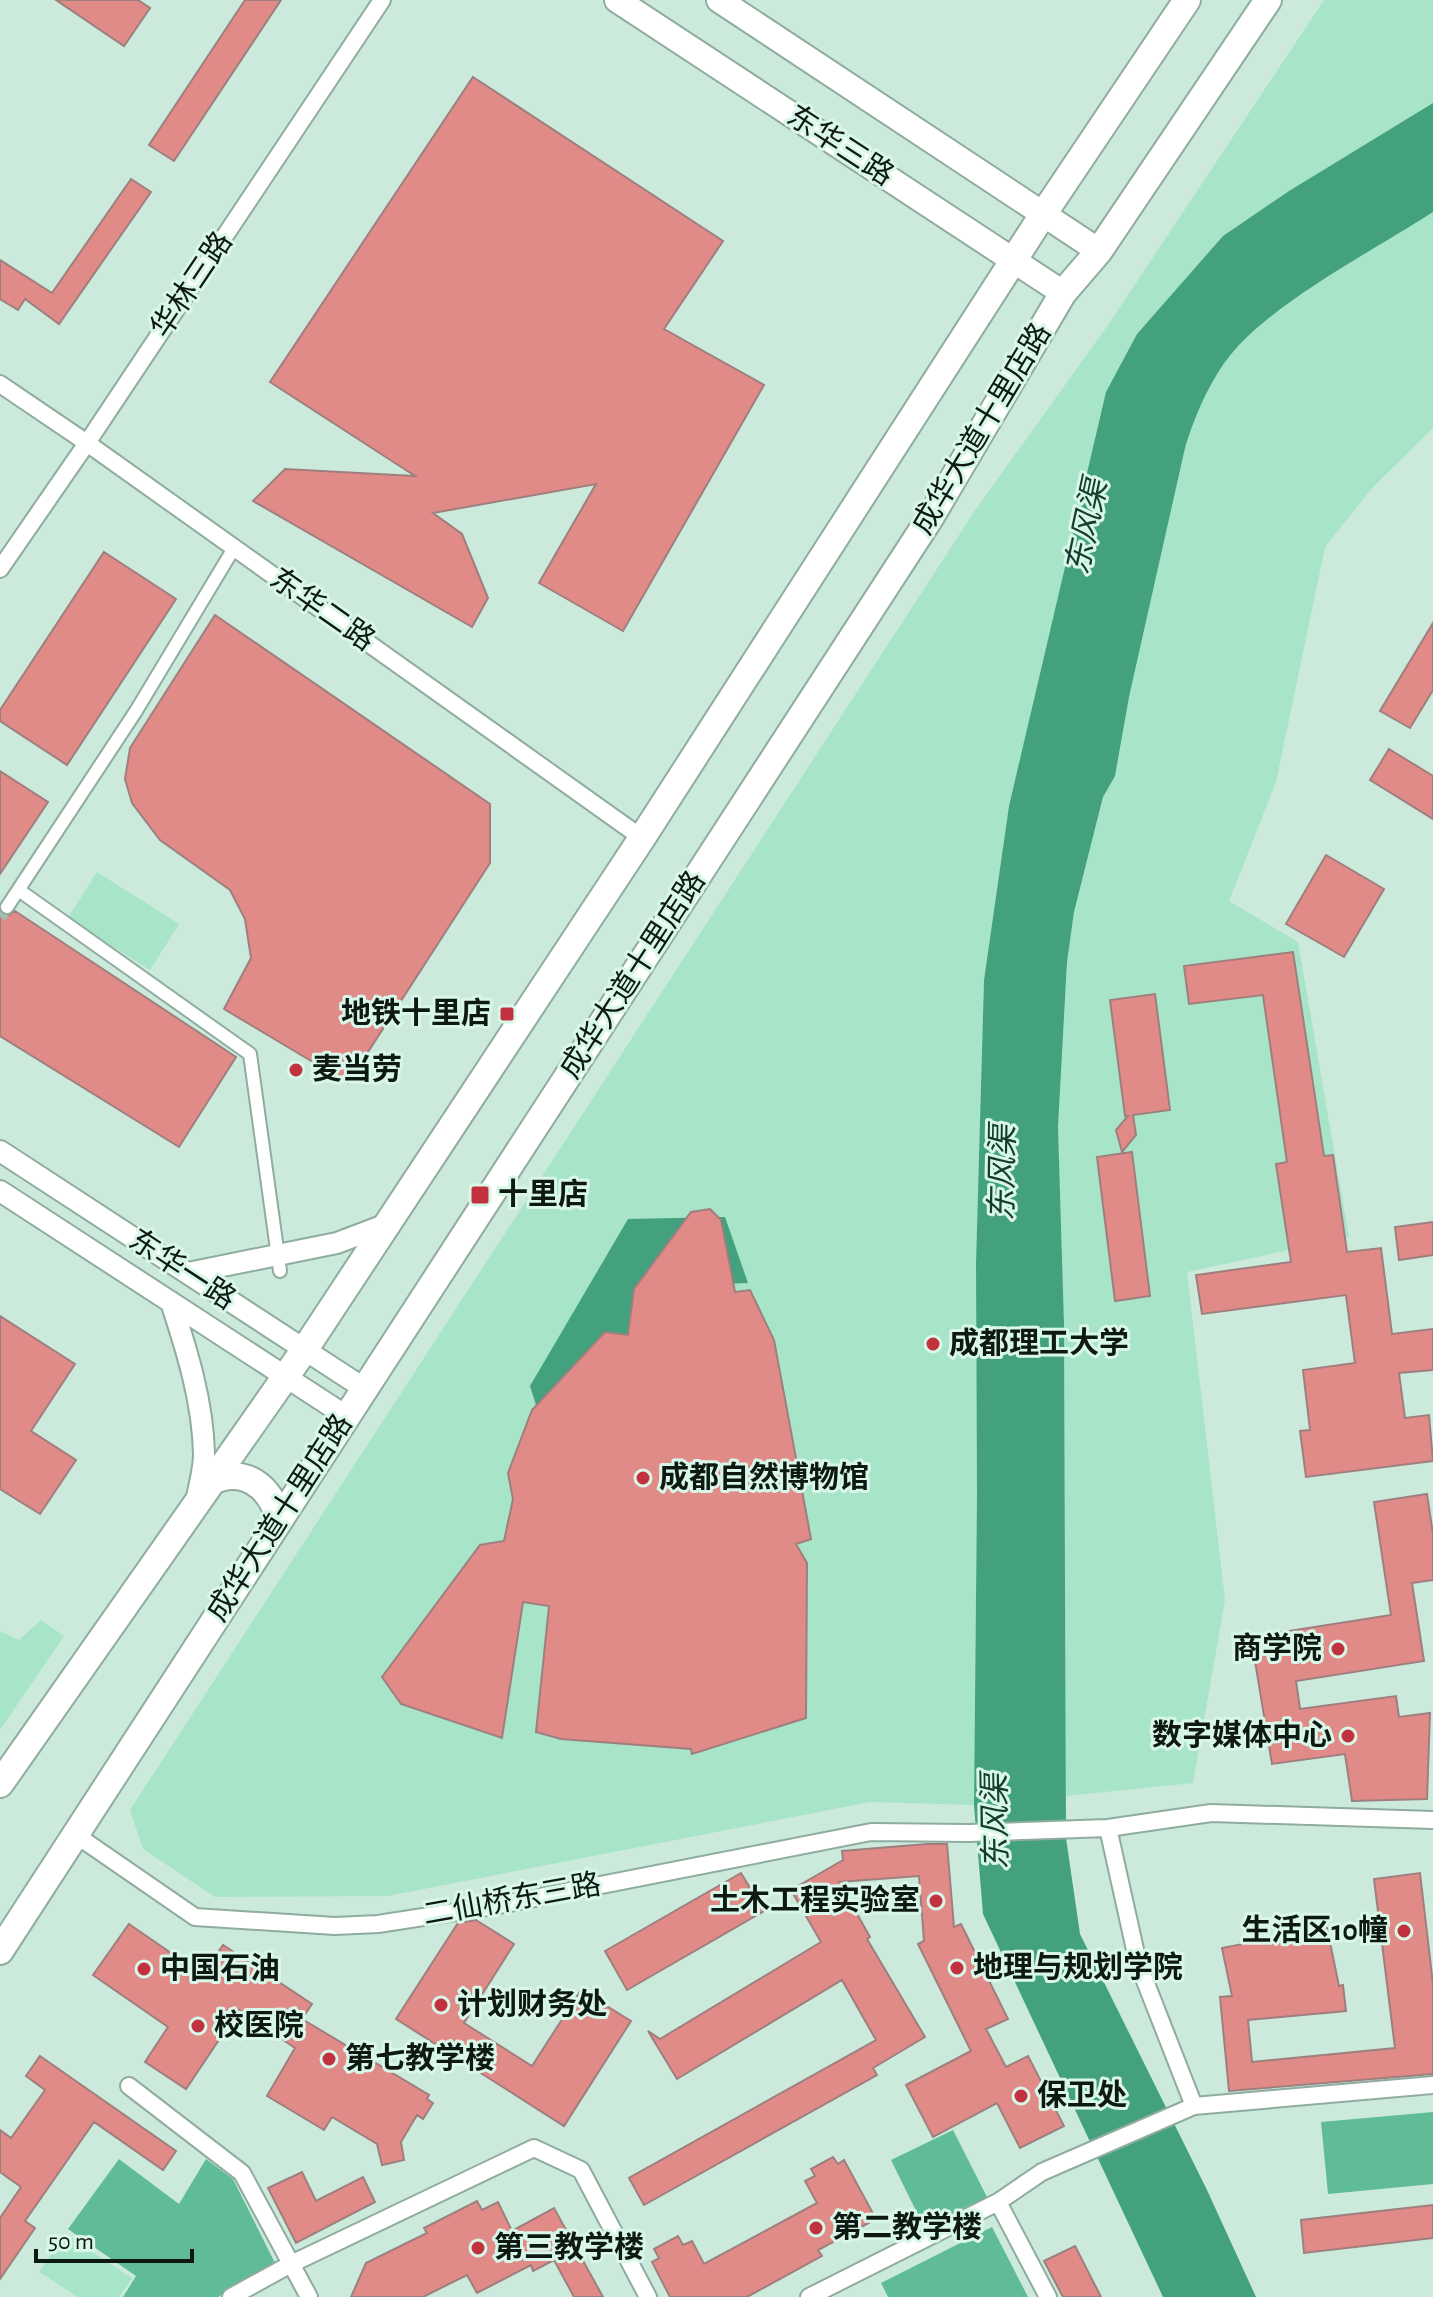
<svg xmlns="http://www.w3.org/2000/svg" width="1433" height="2297" viewBox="0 0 1433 2297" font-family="'Alegreya Sans','Noto Sans SC',sans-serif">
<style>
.green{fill:#a7e4c8}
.forest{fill:#60bc96}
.water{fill:#43a27d}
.building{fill:#e18b89;stroke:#9e7f7e;stroke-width:2}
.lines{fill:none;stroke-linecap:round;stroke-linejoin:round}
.pedestrian-tunnel{stroke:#a5c0b3;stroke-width:12;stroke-dasharray:12 6;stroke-linecap:butt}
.pedestrian-casing{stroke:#8fac9e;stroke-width:16}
.minor-casing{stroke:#8fac9e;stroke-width:20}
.tertiary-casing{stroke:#8fac9e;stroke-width:24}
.secondary-casing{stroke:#8fac9e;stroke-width:28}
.primary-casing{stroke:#8fac9e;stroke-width:30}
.pedestrian{stroke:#fff;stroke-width:12}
.minor{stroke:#fff;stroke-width:16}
.tertiary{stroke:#fff;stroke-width:20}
.secondary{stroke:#fff;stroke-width:24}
.primary{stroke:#fff;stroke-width:26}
.poi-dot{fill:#c1313e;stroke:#d8f7e8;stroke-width:3}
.labels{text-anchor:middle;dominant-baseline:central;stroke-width:6;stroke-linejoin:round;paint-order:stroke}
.street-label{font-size:30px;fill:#0e1914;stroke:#d8f7e8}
.poi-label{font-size:30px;font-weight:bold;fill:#0e1914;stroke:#d8f7e8;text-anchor:start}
.water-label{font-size:32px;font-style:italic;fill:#143d2d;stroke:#d8f7e8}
</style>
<rect width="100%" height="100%" fill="#cbeadb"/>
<path class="green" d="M1324,0H1433V103L1289,191L1223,236L1137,334L1106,393L1009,806L984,980L976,1263L977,1495L974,1805L870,1802L388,1896L215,1897L143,1849L130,1810L974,512L1108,325Z
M1433,212V428L1373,487L1325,547L1276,782L1229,901L1298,942L1349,1237L1187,1272L1225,1600L1193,1783L1066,1796L1064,1324L1058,1127L1067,962L1074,912L1103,797L1115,775L1129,697L1185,448C1196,412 1213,373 1239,345C1287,295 1374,250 1433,212Z
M97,872L179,924L150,970L68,918Z
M41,1620L64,1636L0,1730V1631L19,1640Z
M65,2234L132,2278L119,2297H78L39,2272Z"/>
<path class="forest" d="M1433,2112V2184L1328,2194L1321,2122Z
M953,2130L987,2197L924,2227L891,2160Z
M119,2159L179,2204L206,2159L233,2179L275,2263L218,2297H123L136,2276L68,2229Z
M992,2227L1028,2297H888L881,2283Z"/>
<path class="water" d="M1433,103V212C1374,250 1287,295 1239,345C1213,373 1196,412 1185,448L1129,697L1115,776L1103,797L1074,912L1067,962L1058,1127L1064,1324L1066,1838L1080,1934L1207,2190L1256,2297H1163L983,1914L974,1805L977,1495L976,1263L984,980L1009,806L1106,392L1137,334L1223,236L1289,191Z
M725,1217L748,1283L663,1286L569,1414L536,1405L530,1386L628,1219Z"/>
<path class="building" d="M56,0H138L150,8L124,46Z
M245,0H281L174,161L149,145Z
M473,77L723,241L664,329L764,385L623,631L539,583L596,484L433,513L462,534L488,598L472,627L253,501L285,469L415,476L270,382Z
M131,179L151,192L59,324L25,299L18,310L0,299V260L52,293Z
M104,552L176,599L67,765L0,721V710Z
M215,615L490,804V863L348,1083L224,1009L251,958L245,919L230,890L160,840L132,803L125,779L130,748Z
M1433,623V690L1410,728L1380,711Z
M1389,749L1433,776V819L1370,780Z
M0,771L48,802L0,874Z
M1326,855L1384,889L1344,957L1286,924Z
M15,911L236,1057L179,1147L0,1036V912L7,916Z
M1293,952L1324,1156L1333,1155L1347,1252L1381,1248L1392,1334L1433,1329V1370L1399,1373L1405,1418L1429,1415L1433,1461L1306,1477L1300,1431L1310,1430L1303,1370L1355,1363L1346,1295L1202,1314L1196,1275L1291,1262L1276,1164L1287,1162L1263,995L1189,1004L1184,966Z
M1155,994L1170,1110L1133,1115L1136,1135L1122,1152L1116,1130L1128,1116H1125L1110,1000Z
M1132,1152L1150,1296L1115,1301L1097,1157Z
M710,1209L721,1220L735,1292L750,1290L774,1340L811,1539L796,1544L807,1563L806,1718L692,1754L691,1749L561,1739L536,1732L549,1606L523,1602L502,1738L401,1704L382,1677L480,1545L504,1541L513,1499L508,1473L532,1410L605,1332L628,1335L634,1289L691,1212Z
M1433,1222V1255L1399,1260L1395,1227Z
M0,1316L75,1364L31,1431L76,1460L40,1514L0,1489Z
M1427,1494L1433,1534V1580L1412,1583L1424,1661L1296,1681L1300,1709L1396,1696L1399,1717L1430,1713L1427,1799L1352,1801L1345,1754L1272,1764L1251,1637L1391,1615L1374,1502Z
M927,1844H947L954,1927L961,1924L1008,2019L986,2029L1006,2067L1028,2056L1064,2126L1020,2148L997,2103L933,2137L906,2085L971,2051L918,1944L924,1941L919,1876L839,1882L870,1937L867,1939L925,2037L873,2068L877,2075L644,2205L629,2178L876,2040L842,1980L677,2079L648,2031L660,2039L821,1942L791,1890L843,1860L842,1851Z
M741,1873L764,1911L627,1990L605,1951Z
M1420,1873L1433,1984V2074L1229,2091L1220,1997L1232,1996L1222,1948L1327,1928L1339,1986L1343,1985L1346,2011L1248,2020L1252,2062L1395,2048L1374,1879Z
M476,1920L514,1944L464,2023L532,2066L581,1990L631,2021L564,2126L396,2019L458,1923Z
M129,1924L203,1975L223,1945L312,2004L302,2019L429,2095L427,2099L433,2103L423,2119L417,2115L401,2142L404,2160L382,2165L377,2144L332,2117L324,2130L267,2096L295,2048L239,2010L186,2089L145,2062L168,2027L93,1975Z
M40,2056L176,2151L163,2170L94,2122L25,2221L35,2228L0,2279V2218L21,2187L0,2172V2130L11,2138L45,2090L26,2076Z
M833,2157L838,2164L844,2160L876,2219L818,2250L822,2256L747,2297H670L652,2262L659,2258L654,2249L678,2236L683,2245L692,2241L704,2264L817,2203L805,2181L815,2176L811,2169Z
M302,2172L316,2201L363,2177L375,2202L296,2243L268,2188Z
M477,2201L482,2210L498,2202L512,2231L554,2208L603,2297H574L554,2260L533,2271L531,2265L477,2293L467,2275L423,2297H351L366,2263L427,2233L424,2228Z
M1433,2205V2238L1304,2253L1301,2220Z
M1075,2246L1101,2297H1063L1044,2261Z"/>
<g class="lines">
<path class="pedestrian-tunnel" d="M0,917L7,907"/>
<g class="pedestrian-casing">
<path id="pedestrian" d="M20,891L250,1054L280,1271
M7,907L136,711L234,548"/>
</g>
<g class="minor-casing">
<path id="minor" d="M0,384L87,443L642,838
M0,569L87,443L382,0
M1108,1828L1138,1963L1194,2106
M76,1835L195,1917L335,1926L378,1924L494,1906L871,1832L969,1833L1108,1828L1211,1813L1433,1820
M129,2086L242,2173L309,2297
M998,2202L1048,2297
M231,2297L291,2264L534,2148L581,2170L648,2297
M809,2297L998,2202L1042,2172L1194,2106L1433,2085"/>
</g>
<g class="tertiary-casing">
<path id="tertiary" d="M0,1151L365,1389
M0,1191L346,1416
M188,1273L337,1243L387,1224
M171,1302C187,1351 203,1402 204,1454C204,1468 200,1483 197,1497"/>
</g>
<g class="secondary-casing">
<path id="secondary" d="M617,0L1063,293
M719,0L1099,251"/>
</g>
<g class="primary-casing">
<path id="primary" d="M211,1482C243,1465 272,1487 279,1520
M0,1784L305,1349L642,838L1042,216L1187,0
M0,1951L930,518L1063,293L1099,251L1268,0"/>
</g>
<use href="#pedestrian" class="pedestrian"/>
<use href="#minor" class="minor"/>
<use href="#tertiary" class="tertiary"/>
<use href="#secondary" class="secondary"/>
<use href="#primary" class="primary"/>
</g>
<g class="poi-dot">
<rect x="499" y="1006" width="16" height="16" rx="4"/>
<circle cx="296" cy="1070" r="8"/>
<rect x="470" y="1185" width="20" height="20" rx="4"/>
<circle cx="933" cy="1344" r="8"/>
<circle cx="643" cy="1478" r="8"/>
<circle cx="1338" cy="1649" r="8"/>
<circle cx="1348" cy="1736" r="8"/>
<circle cx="936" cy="1901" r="8"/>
<circle cx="1404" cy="1931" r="8"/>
<circle cx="957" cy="1968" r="8"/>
<circle cx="144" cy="1969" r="8"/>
<circle cx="441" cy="2005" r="8"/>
<circle cx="198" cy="2026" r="8"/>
<circle cx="329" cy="2059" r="8"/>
<circle cx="1021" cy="2096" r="8"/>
<circle cx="816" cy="2228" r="8"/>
<circle cx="478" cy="2248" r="8"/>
</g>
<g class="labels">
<g class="street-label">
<text transform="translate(840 146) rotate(33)">东华三路</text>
<text transform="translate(192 285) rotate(-56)">华林三路</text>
<text transform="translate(982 429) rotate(-59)">成华大道十里店路</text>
<text transform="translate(322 610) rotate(35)">东华二路</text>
<text transform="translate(633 975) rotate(-57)">成华大道十里店路</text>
<text transform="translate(182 1270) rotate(33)">东华一路</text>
<text transform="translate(280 1518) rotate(-57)">成华大道十里店路</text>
<text transform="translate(512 1900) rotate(-10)">二仙桥东三路</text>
</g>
<g class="poi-label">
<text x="491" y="1014" text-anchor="end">地铁十里店</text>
<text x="312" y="1070">麦当劳</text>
<text x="498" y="1195">十里店</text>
<text x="949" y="1344">成都理工大学</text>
<text x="659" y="1478">成都自然博物馆</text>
<text x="1322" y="1649" text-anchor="end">商学院</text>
<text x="1332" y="1736" text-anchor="end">数字媒体中心</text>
<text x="920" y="1901" text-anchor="end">土木工程实验室</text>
<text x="1388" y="1931" text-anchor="end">生活区10幢</text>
<text x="973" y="1968">地理与规划学院</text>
<text x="160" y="1969">中国石油</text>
<text x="457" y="2005">计划财务处</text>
<text x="214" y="2026">校医院</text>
<text x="345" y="2059">第七教学楼</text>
<text x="1037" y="2096">保卫处</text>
<text x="832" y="2228">第二教学楼</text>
<text x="494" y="2248">第三教学楼</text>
</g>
<g class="water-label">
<text transform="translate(1087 527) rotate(-78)">东风渠</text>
<text transform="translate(1003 1173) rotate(-89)">东风渠</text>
<text transform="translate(996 1822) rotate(-91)">东风渠</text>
</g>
</g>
<path d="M36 2249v12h156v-12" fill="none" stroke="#0e1914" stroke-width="4"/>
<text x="48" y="2249" font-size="24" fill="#0e1914" stroke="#d8f7e8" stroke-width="6" paint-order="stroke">50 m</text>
</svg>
